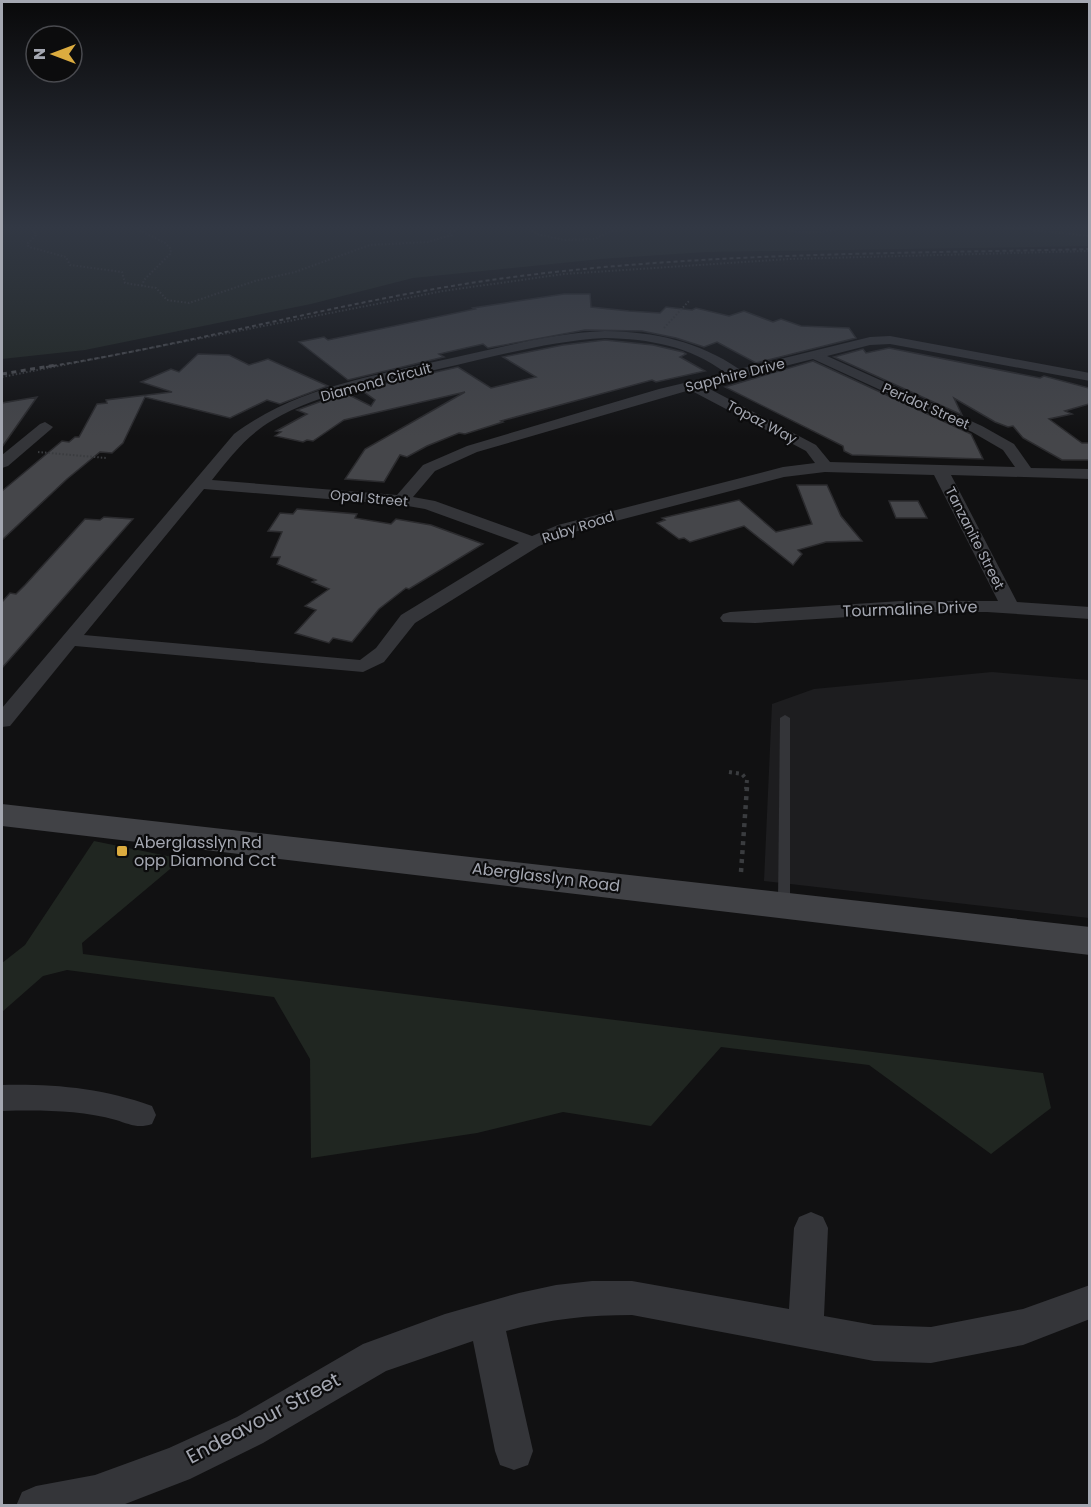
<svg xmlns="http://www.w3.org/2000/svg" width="1091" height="1507" viewBox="0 0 1091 1507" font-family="Poppins,sans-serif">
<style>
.built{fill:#1d1d1f}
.green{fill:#202621}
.building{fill:#45464a;stroke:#2b2b2e;stroke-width:1.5}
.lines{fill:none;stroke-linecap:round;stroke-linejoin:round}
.path-far2{stroke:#3a3c3f;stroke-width:2;stroke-dasharray:1.5 2;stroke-linecap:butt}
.path-far1{stroke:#3a3c3f;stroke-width:4;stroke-dasharray:3 4;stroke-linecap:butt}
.path{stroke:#3a3c3f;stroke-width:4.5;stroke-dasharray:4 5;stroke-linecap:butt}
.lane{fill:#343539;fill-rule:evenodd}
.street{fill:#343539;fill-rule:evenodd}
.secondary{fill:#414246;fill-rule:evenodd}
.rail-far1{stroke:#4e4f53;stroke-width:2;stroke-dasharray:4 3;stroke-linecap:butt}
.rail{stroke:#4e4f53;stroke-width:3;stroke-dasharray:5 4.5;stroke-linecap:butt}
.poi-dot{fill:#dcac3f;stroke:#0c0c0d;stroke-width:2}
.labels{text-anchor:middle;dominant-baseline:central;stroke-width:4.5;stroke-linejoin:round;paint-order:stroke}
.far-street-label{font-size:14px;fill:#a4a7b1;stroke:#0c0c0d}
.street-label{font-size:16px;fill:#a4a7b1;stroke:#0c0c0d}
.poi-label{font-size:16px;fill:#a4a7b1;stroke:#0c0c0d;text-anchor:start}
.near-street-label{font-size:20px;fill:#a4a7b1;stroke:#0c0c0d}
</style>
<rect width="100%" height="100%" fill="#111112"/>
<path class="built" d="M992,672L1089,680V918L764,881L772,704L814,689Z"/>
<path class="green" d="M2,226H1089L1090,246L706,252L601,259L413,278L311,304L85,350L2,359Z
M94,841L182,859L82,943L83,954L1043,1073L1051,1108L991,1154L869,1065L721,1047L651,1126L563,1112L477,1133L311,1158L310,1059L274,997L67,970L43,976L2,1012V963L25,945Z"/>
<path class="building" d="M564,294H590L591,307L629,311L660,313L666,307L692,310L696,308L729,316L744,311L773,322L781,319L801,326L849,328L856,338L756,363L717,342L704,347L676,338L642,331L585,330L488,348L483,344L439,354L444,357L348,380L299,342L324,337L328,340L475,309L473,308Z
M605,340L653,345L683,352L686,354L680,357L705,371L656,382L652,380L501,421L503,422L465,434L459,433L427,446L407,457L400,455L384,482L345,479L365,449L465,392L344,420L313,441L307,440L303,442L275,436L281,432L276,431L307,414L297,410L333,397L345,393L371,406L375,400L360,389L458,367L491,388L536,377L503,357L563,345Z
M889,348L1040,378L1044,376L1089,388V404L1065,411L1072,414L1049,419L1082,443H1089V460H1062L1023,438L1013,426L1008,427L995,422L954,398L962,415L834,357L863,349L866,353Z
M198,354L229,355L249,365L268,359L328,386L280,404L267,400L230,418L145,397L123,443L112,453L100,452L67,479L2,540V491L62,441L69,442L75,437H79L97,404L107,403L106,400L172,392L141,382L171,369L179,372Z
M813,361L971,434L983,459L852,455L844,451L843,446L725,387Z
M37,397L2,447V403Z
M797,485H827L841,516L862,541L826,542L798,550L802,554L793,565L744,526L690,542L684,538L679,539L657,523L665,520L662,518L739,500L776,532L812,524Z
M889,501H918L927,518H896Z
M297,509L357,514L355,518L391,524L396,519L431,525L483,544L409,589L406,588L379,609L352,642L333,638L329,643L295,633L316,610L305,606L329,589L312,582L316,580L277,564L280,557H271L282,532L268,531L280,513L293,514Z
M104,517L133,519L2,668V602L10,593L16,594L25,585L85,519L100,520Z"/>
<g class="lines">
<path class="path-far2" d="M31,226L36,235L27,244L29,247L66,257L70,265L122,272L125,283L156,288L167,300L189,303L255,281L295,272L370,245L427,242L452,235L448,232
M136,226L135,228L165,243L171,249L170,254L144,280L142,286
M430,226L448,232L472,226
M526,226L537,234L564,240L595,239L611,231L662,226
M775,226C804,237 819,231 848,228C868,226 889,227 909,226
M918,226L947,228L963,226
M971,226L1025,229
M1021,226L1032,230L1090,236
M664,328L689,301
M2,377L443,291L564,274L789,259L1090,251
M38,452L106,458"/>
<path class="path-far1" d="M729,772L742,774L747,780L746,789"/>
<path class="path" d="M741,872L747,787"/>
<path class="lane" d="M785,715L790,718V904L788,907H780L778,904L780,718Z"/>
<path class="street" d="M605,331C655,332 698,341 739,369L870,337L890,336L1090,373V381L890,344L870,345L827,356L982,426L1014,444L1031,468L1090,469V479L951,475L1017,602L1090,607V619L987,612H926L755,623L723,622L720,618L723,614L730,612L901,601H998L934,475L825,472L784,477L570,533L539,546L415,623L384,662L363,672L75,646L10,726L2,727V708L234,434C296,387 378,375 452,358C503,347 553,333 605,331ZM605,338C650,339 689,346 726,373L659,389L467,446L423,465L397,495L212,480C230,457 247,435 273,420C320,392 386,381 439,369C494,357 548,341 605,338ZM813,359L972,432L1003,450L1015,467L830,462L816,445L704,386ZM690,390L806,451L815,463L783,467L558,525L532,536L435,501L413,497L435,471L477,452ZM204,489L402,505L425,509L519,543L401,615L376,648L360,660L84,635Z
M45,422L53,427L50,430L8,466L2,468V455L40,424Z
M2,1085C55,1084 102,1088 152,1106L156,1115L152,1124C138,1129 129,1124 116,1120C79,1110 40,1110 2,1111Z
M811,1212L823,1217L828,1228L824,1316L874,1325L931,1327L1023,1309L1090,1285V1319L1023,1345L931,1363L874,1361L632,1315C589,1315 548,1319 506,1331L533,1451L528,1465L514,1470L500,1465L495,1451L473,1341L386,1371L263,1443L190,1479L120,1506H16L22,1492L36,1486L95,1475L169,1448L237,1417L363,1344L445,1314L519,1293L556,1285L592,1281H632L789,1309L794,1228L799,1217Z"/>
<path class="secondary" d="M2,804L1090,927V955L2,826Z"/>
<path class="rail-far1" d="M46,367C191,344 333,304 477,282C680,252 886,254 1090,249"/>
<path class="rail" d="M2,374L56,365"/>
</g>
<linearGradient id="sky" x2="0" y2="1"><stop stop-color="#09090a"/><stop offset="0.52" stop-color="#323844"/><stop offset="1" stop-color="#323844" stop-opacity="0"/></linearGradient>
<rect width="1091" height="437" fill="url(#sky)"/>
<rect class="poi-dot" x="116" y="845" width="12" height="12" rx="3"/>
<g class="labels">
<g class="far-street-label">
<text transform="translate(735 375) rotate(-14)">Sapphire Drive</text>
<text transform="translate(376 382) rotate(-15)">Diamond Circuit</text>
<text transform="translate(926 406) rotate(24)">Peridot Street</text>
<text transform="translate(762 422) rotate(28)">Topaz Way</text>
<text transform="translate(369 498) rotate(5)">Opal Street</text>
<text transform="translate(578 527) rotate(-18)">Ruby Road</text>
<text transform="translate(975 538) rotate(63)">Tanzanite Street</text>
</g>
<g class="street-label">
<text transform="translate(910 609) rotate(-2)">Tourmaline Drive</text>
<text transform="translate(546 877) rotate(7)">Aberglasslyn Road</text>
</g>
<g class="poi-label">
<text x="134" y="842">Aberglasslyn Rd<tspan x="134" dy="18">opp Diamond Cct</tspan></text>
</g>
<g class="near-street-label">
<text transform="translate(263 1418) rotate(-28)">Endeavour Street</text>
</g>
</g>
<rect width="1091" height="1507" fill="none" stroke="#a4a7b1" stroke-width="6"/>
<g transform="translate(54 54) rotate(270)"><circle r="28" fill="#0c0c0d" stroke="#494a4f" stroke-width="1.5"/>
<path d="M0-4.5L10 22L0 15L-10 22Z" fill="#dcac3f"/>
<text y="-9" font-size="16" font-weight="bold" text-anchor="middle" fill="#a4a7b1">N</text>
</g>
</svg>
